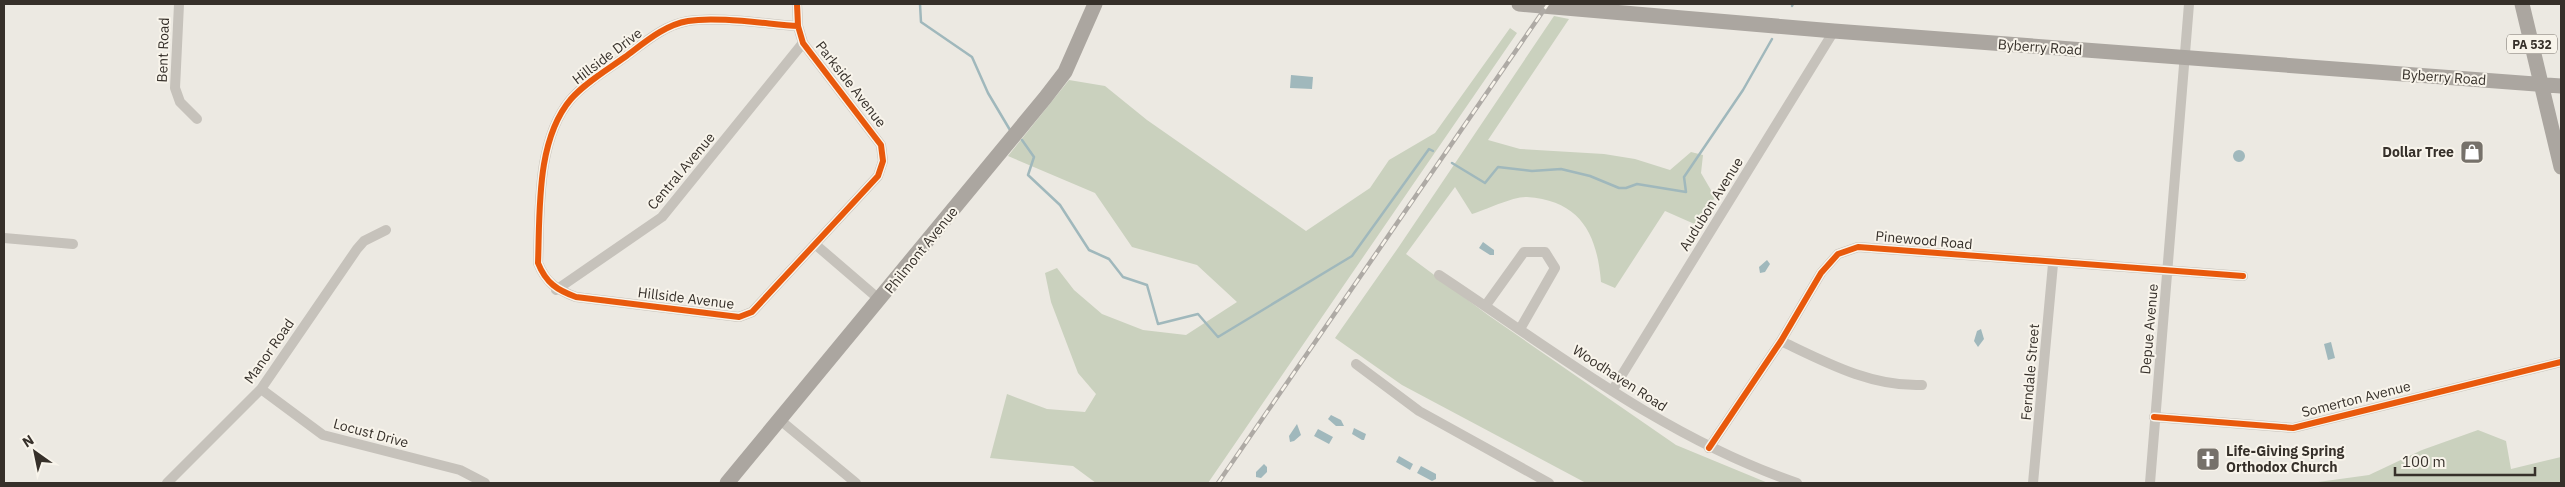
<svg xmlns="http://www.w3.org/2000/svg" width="2565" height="487" viewBox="0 0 2565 487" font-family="'IBM Plex Sans',sans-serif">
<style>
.green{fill:#cad1be}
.water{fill:#a0b8bc}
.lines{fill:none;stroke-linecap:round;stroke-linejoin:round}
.stream{stroke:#a0b8bc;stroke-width:2.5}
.street{stroke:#c6c2bb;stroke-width:10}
.primary{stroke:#aba6a0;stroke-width:15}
.rail-casing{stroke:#aeaaa5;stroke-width:4.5}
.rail{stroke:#f8f4eb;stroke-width:2.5;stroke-dasharray:8;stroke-linecap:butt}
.cycleway-casing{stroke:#f8f4eb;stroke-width:9}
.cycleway{stroke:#e8590c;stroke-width:6}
.labels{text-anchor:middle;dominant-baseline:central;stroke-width:4;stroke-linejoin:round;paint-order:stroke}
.shield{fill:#f8f4eb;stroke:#706b64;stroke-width:1}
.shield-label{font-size:12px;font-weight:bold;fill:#36302a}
.street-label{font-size:14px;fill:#36302a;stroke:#f8f4eb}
.poi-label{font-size:14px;font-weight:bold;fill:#36302a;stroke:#f8f4eb;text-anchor:end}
</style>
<rect width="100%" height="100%" fill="#ece9e2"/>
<path class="green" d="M1554,16L1569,19L1488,140L1520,149L1604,154L1635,159L1670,170L1691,152L1703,155L1701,173L1715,197L1699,226L1665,211L1615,288L1601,282C1597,234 1581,201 1527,197C1514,196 1485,210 1472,214L1455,187L1406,254L1488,315L1676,445L1768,483H1586L1402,385L1335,338L1398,248Z
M1510,28L1517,33L1208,483H1096L1073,466L990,458L1007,394L1047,409L1085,412L1096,394L1078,373L1051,302L1045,273L1057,268L1074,290L1102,314L1143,330L1186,335L1237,302L1197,265L1132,247L1095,193L1008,156L1069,80L1105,86L1147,120L1306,231L1370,188L1389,160L1435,133Z
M2478,430L2506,441L2511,469L2561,457V483H2311L2369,475L2422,450Z"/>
<path class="water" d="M1291,75L1313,77L1312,89L1290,88Z
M2233 156a6 6 0 1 1 12 0a6 6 0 1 1-12 0Z
M1483,242L1494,250V255H1490L1479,248Z
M1767,260L1770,264L1765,272L1760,273L1759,267Z
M1981,329L1984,339L1978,347L1974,341L1977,331Z
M2331,342L2335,358L2328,360L2324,344Z
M1331,415L1341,420L1344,426H1336L1328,419Z
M1297,424L1301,435L1294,441L1290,442L1289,436Z
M1354,428L1366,434L1364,440H1362L1352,434Z
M1318,429L1333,437L1329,444L1314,436Z
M1399,456L1413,464L1410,470L1396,462Z
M1264,464L1267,467V472L1261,478L1256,477V472Z
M1421,466L1436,474V479L1432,481L1417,473Z"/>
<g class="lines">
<path class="stream" d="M920,4L921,22L972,57L988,93L1010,130
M1792,6L1793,4
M1022,140L1034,157L1028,175L1060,205L1089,250L1109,259L1123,277L1147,285L1158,324L1198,314L1218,337L1352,256L1429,149L1433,151
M1452,163L1485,183L1498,167L1532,171L1561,169L1590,176L1619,188H1626L1637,184L1686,192L1684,177L1743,90L1772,39"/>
<path class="street" d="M179,4L175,88L180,102L197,119
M797,4L798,26L803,43L881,145L883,161L878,176L752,312L739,317L576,297C557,290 546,283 538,263C540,211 536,140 571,99C586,82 607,70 625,57C644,43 664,25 688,21C716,16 767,24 798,26
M4,238L73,244
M816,245L880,300
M1439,275C1554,351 1665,438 1797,483
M556,290L662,217L803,43
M1486,305L1524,252H1545L1555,268L1520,329
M1781,341C1825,362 1871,387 1922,385
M1356,364L1419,411L1549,483
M261,389L323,435L460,470L485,483
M1612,391L1834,31
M2154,417L2293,428L2561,362
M780,420L856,483
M1709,448L1781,341L1821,273L1838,254L1858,247L2243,276
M167,483L261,389L357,249L364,241L386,230
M2033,483L2053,264
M2150,483L2189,4"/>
<path class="primary" d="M1519,4L1834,31L2561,86
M2522,4L2561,167
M727,483L1045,98L1065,72L1095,4"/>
<g class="rail-casing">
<path id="rail" d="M1218,483L1548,4"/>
</g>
<use href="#rail" class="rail"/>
<g class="cycleway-casing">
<path id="cycleway" d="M797,4L798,26L803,43L881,145L883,161L878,176L752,312L739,317L576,297C557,290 546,283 538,263C540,211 536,140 571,99C586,82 607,70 625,57C644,43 664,25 688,21C716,16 767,24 798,26
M2154,417L2293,428L2561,362
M1709,448L1781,341L1821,273L1838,254L1858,247L2243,276"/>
</g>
<use href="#cycleway" class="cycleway"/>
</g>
<defs>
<g id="shop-square" transform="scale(1.25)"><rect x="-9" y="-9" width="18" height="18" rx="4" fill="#76716a" stroke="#f8f4eb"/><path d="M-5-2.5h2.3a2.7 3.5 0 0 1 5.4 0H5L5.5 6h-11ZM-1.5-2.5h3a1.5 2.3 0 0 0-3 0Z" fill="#fff"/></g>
<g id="church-square" transform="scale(1.25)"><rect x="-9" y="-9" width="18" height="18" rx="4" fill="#76716a" stroke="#f8f4eb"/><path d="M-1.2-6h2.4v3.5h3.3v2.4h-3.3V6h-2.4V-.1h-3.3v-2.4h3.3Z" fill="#fff"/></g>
</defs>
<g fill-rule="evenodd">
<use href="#shop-square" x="2472" y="152"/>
<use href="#church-square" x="2208" y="459"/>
</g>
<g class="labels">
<rect class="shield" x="2507" y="34.5" width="50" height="19" rx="4"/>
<g class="shield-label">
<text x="2532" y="44">PA 532</text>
</g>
<g class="street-label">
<text transform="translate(2040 47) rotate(4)">Byberry Road</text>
<text transform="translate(163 50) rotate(-88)">Bent Road</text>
<text transform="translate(607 56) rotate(-37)">Hillside Drive</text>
<text transform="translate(2444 77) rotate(4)">Byberry Road</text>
<text transform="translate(851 84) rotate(52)">Parkside Avenue</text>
<text transform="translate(681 171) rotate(-50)">Central Avenue</text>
<text transform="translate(1711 204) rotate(-58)">Audubon Avenue</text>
<text transform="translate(1924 240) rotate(5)">Pinewood Road</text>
<text transform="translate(921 250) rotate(-51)">Philmont Avenue</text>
<text transform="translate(686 298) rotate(7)">Hillside Avenue</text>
<text transform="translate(2149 329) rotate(-85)">Depue Avenue</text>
<text transform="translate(269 351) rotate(-55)">Manor Road</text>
<text transform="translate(2030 372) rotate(-85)">Ferndale Street</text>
<text transform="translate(1620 378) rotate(33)">Woodhaven Road</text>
<text transform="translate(2356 399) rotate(-14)">Somerton Avenue</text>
<text transform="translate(371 433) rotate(15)">Locust Drive</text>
</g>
<g class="poi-label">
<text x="2454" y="152">Dollar Tree</text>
<text x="2226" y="451" text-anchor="start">Life-Giving Spring<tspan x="2226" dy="16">Orthodox Church</tspan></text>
</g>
</g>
<rect width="2565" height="487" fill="none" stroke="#36302a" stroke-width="10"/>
<g transform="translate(35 452) rotate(327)" stroke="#f8f4eb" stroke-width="4" paint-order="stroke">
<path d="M0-4L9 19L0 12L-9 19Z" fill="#36302a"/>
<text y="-8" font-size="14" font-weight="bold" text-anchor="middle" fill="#36302a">N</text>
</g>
<path d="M2395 467v8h140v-8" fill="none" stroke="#36302a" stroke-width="2.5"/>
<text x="2402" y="467" font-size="15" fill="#36302a" stroke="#f8f4eb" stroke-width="4" paint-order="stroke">100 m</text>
</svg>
